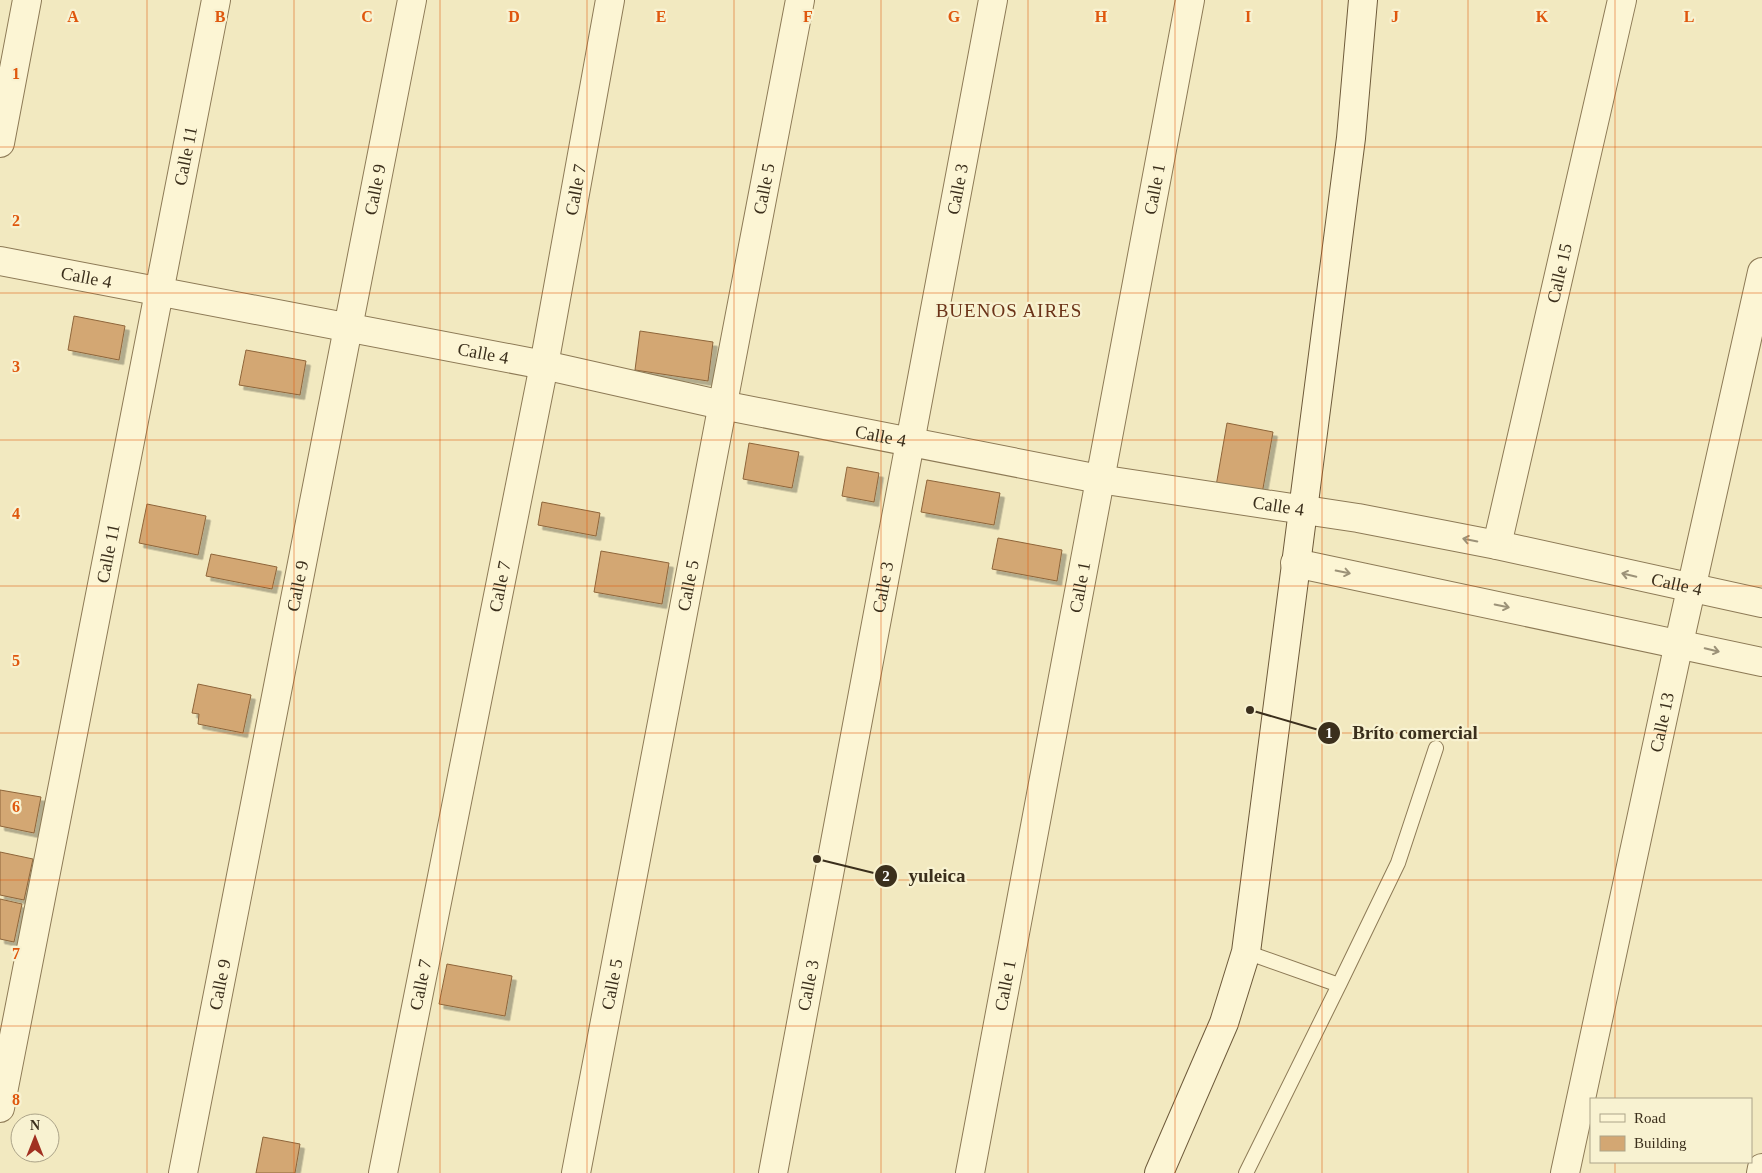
<svg xmlns="http://www.w3.org/2000/svg" width="1762" height="1173" viewBox="0 0 1762 1173" font-family="Georgia,serif">
<style>
.building{fill:#d3a773;stroke:#8e653a;filter:url(#shadow)}
.lines{fill:none;stroke-linecap:round;stroke-linejoin:round}
.lane-casing{stroke:#8d7a56;stroke-width:16}
.street-casing{stroke:#8d7a56;stroke-width:30}
.secondary-casing{stroke:#6e5a3a;stroke-width:30}
.lane{stroke:#fcf5d4;stroke-width:14}
.street{stroke:#fcf5d4;stroke-width:28}
.secondary{stroke:#fcf5d4;stroke-width:28}
.oneway{stroke:#9c9278}
.grid{fill:none;stroke:#df570d;stroke-width:1;stroke-opacity:0.55}
.labels{text-anchor:middle;dominant-baseline:central;stroke-width:4.5;stroke-linejoin:round;paint-order:stroke}
.street-label{font-size:18px;fill:#3b2f1c;stroke:#f8f2d1}
.neighbourhood-label{font-size:19px;letter-spacing:1px;fill:#6b3318;stroke:#f8f2d1}
.grid-label{font-size:16px;text-anchor:middle;font-weight:bold;fill:#df570d;stroke:#f8f2d1;stroke-width:4.5;stroke-linejoin:round;paint-order:stroke}
.leader{fill:none;stroke:#3b2f1c;stroke-width:2}
.callout-dot{fill:#3b2f1c;stroke:#f8f2d1;stroke-width:2}
.mark-label{font-size:15px;text-anchor:middle;font-weight:bold;fill:#fff}
.callout-label{font-size:19px;text-anchor:middle;font-weight:bold;fill:#3b2f1c;stroke:#f8f2d1;stroke-width:4.5;stroke-linejoin:round;paint-order:stroke}
</style>
<defs>
<filter id="shadow"><feDropShadow dx="4.5" dy="4.5" stdDeviation="0" flood-color="#0004"/></filter>
</defs>
<rect width="100%" height="100%" fill="#f2e9c0"/>
<path class="building" d="M74,316L125,326L119,360L68,350Z
M640,331L713,342L708,381L635,370Z
M246,350L306,361L300,395L239,385Z
M1227,423L1273,432L1262,494L1216,486Z
M749,443L799,452L792,488L743,479Z
M847,467L879,473L874,502L842,496Z
M927,480L1000,493L994,525L921,512Z
M542,502L600,513L596,536L538,525Z
M147,504L206,516L198,555L139,543Z
M998,538L1062,550L1057,581L992,569Z
M601,551L669,563L662,604L594,592Z
M211,554L277,567L272,589L206,576Z
M198,684L251,695L243,733L198,724L199,714L192,713Z
M0,790L41,797L34,833L0,826Z
M0,852L33,859L24,900L0,895Z
M0,899L22,904L14,942L0,939Z
M447,964L512,976L505,1016L439,1004Z
M263,1137L300,1144L295,1173H256Z"/>
<g class="lines">
<g class="lane-casing">
<path id="lane" d="M1246,952L1339,985L1246,1173
M1339,985L1398,863L1436,748"/>
</g>
<g class="street-casing">
<g id="street">
<path d="M0,143L27,0"/>
<path id="s1" d="M0,261L544,365L722,405L1099,479L1358,518L1497,545L1762,603"/>
<path id="s2" d="M1497,545L1622,0"/>
<path d="M1295,563L1762,662"/>
<path id="s3" d="M0,1108L216,0"/>
<path id="s4" d="M183,1173L412,0"/>
<path id="s5" d="M383,1173L544,365L610,0"/>
<path id="s6" d="M576,1173L800,0"/>
<path id="s7" d="M773,1173L993,0"/>
<path id="s8" d="M970,1173L1190,0"/>
<path id="s9" d="M1565,1173L1679,643L1762,272"/>
<path d="M1761,1173L1762,1168"/>
</g>
</g>
<g class="secondary-casing">
<path id="secondary" d="M1159,1173L1224,1023L1246,952L1351,138L1363,0"/>
</g>
<use href="#lane" class="lane"/>
<use href="#street" class="street"/>
<use href="#secondary" class="secondary"/>
</g>
<defs><path id="oneway-shaft" d="M-6 0H5M1.5-3L5.5 0L1.5 3" fill="none" stroke-width="1.6" stroke-linecap="round" stroke-linejoin="round" transform="scale(1.25)"/></defs>
<g class="oneway">
<use href="#oneway-shaft" transform="translate(1470 540) rotate(-169)"/>
<use href="#oneway-shaft" transform="translate(1343 572) rotate(11)"/>
<use href="#oneway-shaft" transform="translate(1629 575) rotate(-167)"/>
<use href="#oneway-shaft" transform="translate(1502 606) rotate(12)"/>
<use href="#oneway-shaft" transform="translate(1712 650) rotate(13)"/>
</g>
<path class="grid" d="M147,0V1173M294,0V1173M440,0V1173M587,0V1173M734,0V1173M881,0V1173M1028,0V1173M1175,0V1173M1322,0V1173M1468,0V1173M1615,0V1099M0,147H1762M0,293H1762M0,440H1762M0,586H1762M0,733H1762M0,880H1762M0,1026H1762M1615,1162V1173"/>
<g class="labels">
<g class="street-label">
<text stroke="none"><textPath href="#s3" startOffset="970">Calle 11</textPath></text>
<text stroke="none"><textPath href="#s8" startOffset="1001">Calle 1</textPath></text>
<text stroke="none"><textPath href="#s4" startOffset="1002">Calle 9</textPath></text>
<text stroke="none"><textPath href="#s5" startOffset="1002">Calle 7</textPath></text>
<text stroke="none"><textPath href="#s6" startOffset="1002">Calle 5</textPath></text>
<text stroke="none"><textPath href="#s7" startOffset="1001">Calle 3</textPath></text>
<text stroke="none"><textPath href="#s2" startOffset="279">Calle 15</textPath></text>
<text stroke="none"><textPath href="#s1" startOffset="88">Calle 4</textPath></text>
<text stroke="none"><textPath href="#s1" startOffset="492">Calle 4</textPath></text>
<text stroke="none"><textPath href="#s1" startOffset="898">Calle 4</textPath></text>
<text stroke="none"><textPath href="#s1" startOffset="1302">Calle 4</textPath></text>
<text stroke="none"><textPath href="#s3" startOffset="565">Calle 11</textPath></text>
<text stroke="none"><textPath href="#s1" startOffset="1708">Calle 4</textPath></text>
<text stroke="none"><textPath href="#s6" startOffset="598">Calle 5</textPath></text>
<text stroke="none"><textPath href="#s8" startOffset="596">Calle 1</textPath></text>
<text stroke="none"><textPath href="#s4" startOffset="598">Calle 9</textPath></text>
<text stroke="none"><textPath href="#s5" startOffset="598">Calle 7</textPath></text>
<text stroke="none"><textPath href="#s7" startOffset="596">Calle 3</textPath></text>
<text stroke="none"><textPath href="#s9" startOffset="461">Calle 13</textPath></text>
<text stroke="none"><textPath href="#s4" startOffset="192">Calle 9</textPath></text>
<text stroke="none"><textPath href="#s5" startOffset="192">Calle 7</textPath></text>
<text stroke="none"><textPath href="#s6" startOffset="192">Calle 5</textPath></text>
<text stroke="none"><textPath href="#s7" startOffset="191">Calle 3</textPath></text>
<text stroke="none"><textPath href="#s8" startOffset="191">Calle 1</textPath></text>
</g>
<g class="neighbourhood-label">
<text x="1009" y="310">BUENOS AIRES</text>
</g>
</g>
<g class="grid-label">
<text x="73" y="22">A</text>
<text x="220" y="22">B</text>
<text x="367" y="22">C</text>
<text x="514" y="22">D</text>
<text x="661" y="22">E</text>
<text x="808" y="22">F</text>
<text x="954" y="22">G</text>
<text x="1101" y="22">H</text>
<text x="1248" y="22">I</text>
<text x="1395" y="22">J</text>
<text x="1542" y="22">K</text>
<text x="1689" y="22">L</text>
<text x="16" y="79">1</text>
<text x="16" y="226">2</text>
<text x="16" y="372">3</text>
<text x="16" y="519">4</text>
<text x="16" y="666">5</text>
<text x="16" y="812">6</text>
<text x="16" y="959">7</text>
<text x="16" y="1105">8</text>
</g>
<path class="leader" d="M1250 710L1329 733M817 859L886 876"/>
<g class="callout-dot">
<circle cx="1250" cy="710" r="5"/>
<circle cx="817" cy="859" r="5"/>
<circle cx="1329" cy="733" r="12"/>
<circle cx="886" cy="876" r="12"/>
</g>
<g class="mark-label">
<text x="1329" y="738">1</text>
<text x="886" y="881">2</text>
</g>
<g class="callout-label">
<text x="1415" y="739">Bríto comercial</text>
<text x="937" y="882">yuleica</text>
</g>
<rect x="1590" y="1098" width="162" height="65" fill="#f8f2d1" stroke="#aca489"/>
<rect x="1600" y="1114" width="25" height="8" fill="#fcf5d4" stroke="#aca489"/>
<text x="1634" y="1123" font-size="15" fill="#3b2f1c">Road</text>
<rect x="1600" y="1136" width="25" height="15" fill="#d3a773" stroke="#aca489"/>
<text x="1634" y="1148" font-size="15" fill="#3b2f1c">Building</text>
<g transform="translate(35 1138)"><circle r="24" fill="#f8f2d1" stroke="#aca489"/>
<path d="M0-4L9 19L0 12L-9 19Z" fill="#a13021"/>
<text y="-8" font-size="14" font-weight="bold" text-anchor="middle" fill="#3b2f1c">N</text>
</g>
</svg>
